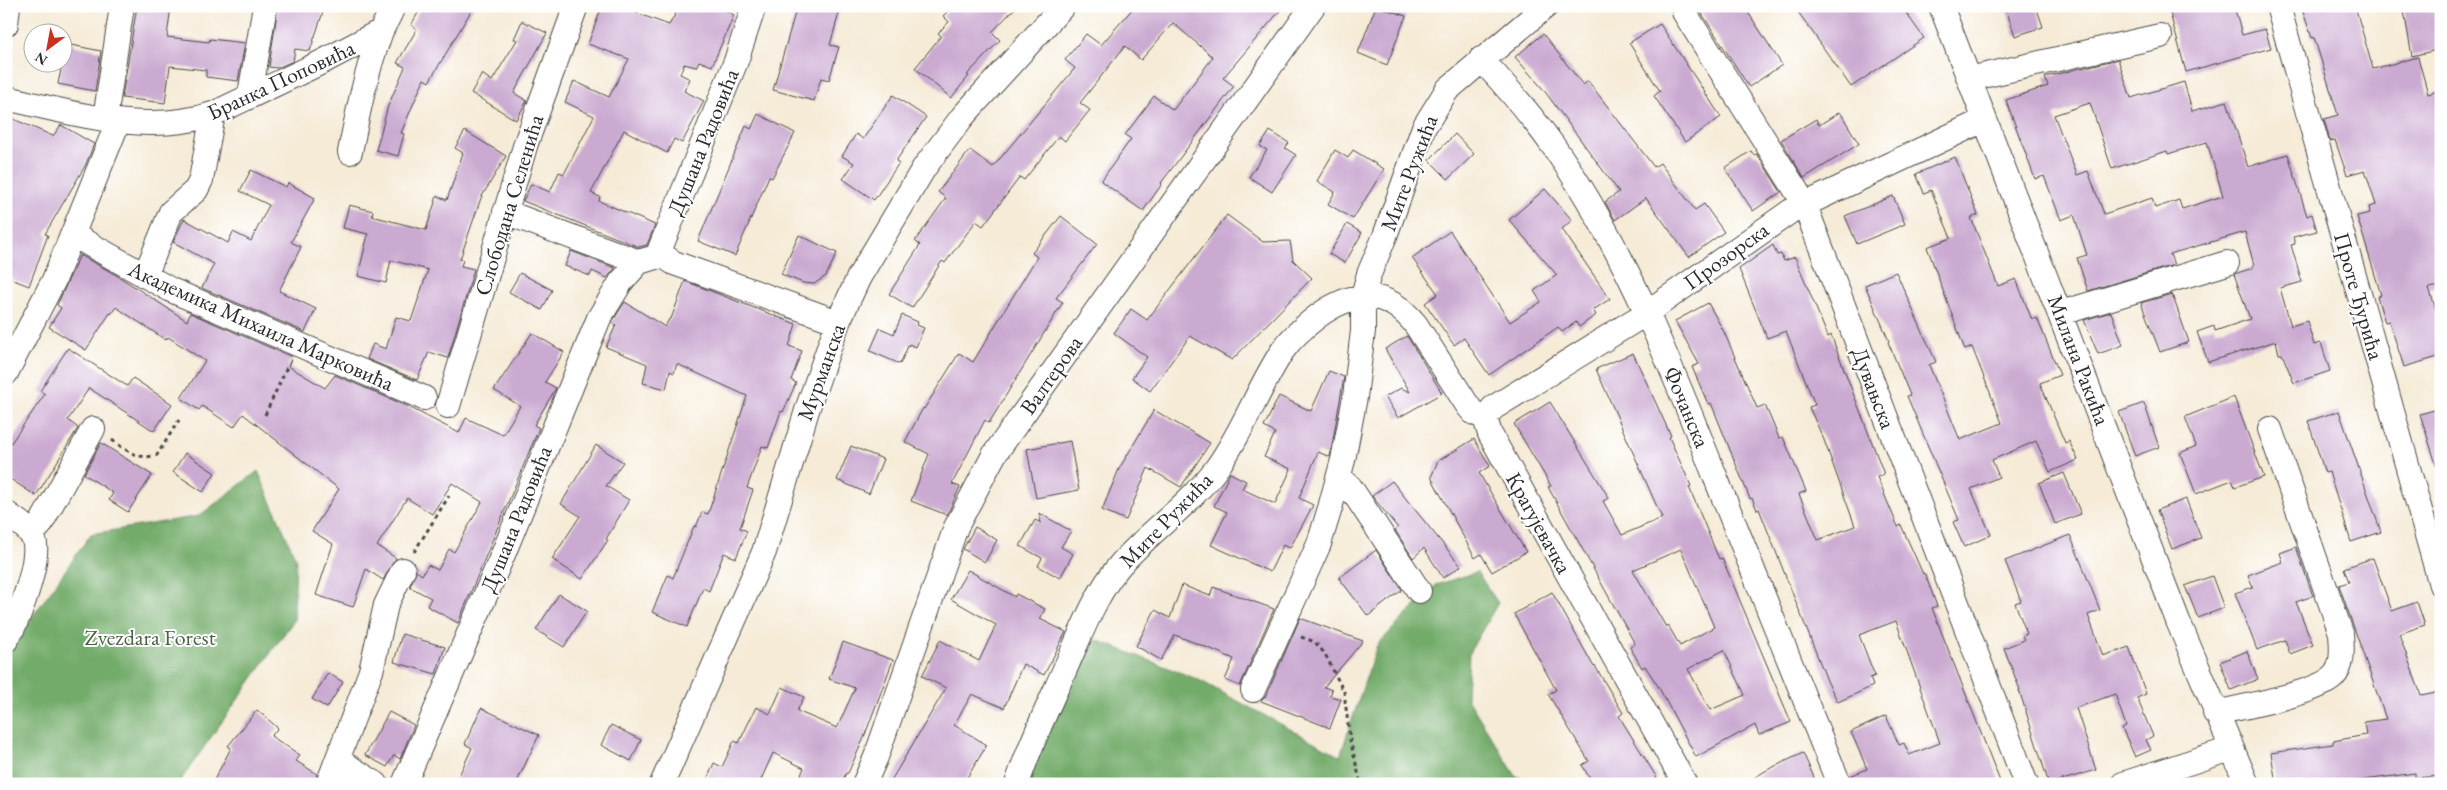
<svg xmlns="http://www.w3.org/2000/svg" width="2447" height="790" viewBox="0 0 2447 790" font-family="'EB Garamond',serif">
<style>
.forest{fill:#73ac6b;stroke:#4f6c4b}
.building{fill:#cbaad1;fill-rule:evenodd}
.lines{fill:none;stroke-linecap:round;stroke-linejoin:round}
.minor-casing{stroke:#494845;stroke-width:26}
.path{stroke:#494845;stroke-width:3;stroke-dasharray:4 4;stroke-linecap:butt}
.minor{stroke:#fff;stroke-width:24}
.labels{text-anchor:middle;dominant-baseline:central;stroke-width:4;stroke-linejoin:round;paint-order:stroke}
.street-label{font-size:22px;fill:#2b2b2b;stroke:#fff}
.park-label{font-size:22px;fill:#4e6247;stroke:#fff}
</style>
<rect width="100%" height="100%" fill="#fff"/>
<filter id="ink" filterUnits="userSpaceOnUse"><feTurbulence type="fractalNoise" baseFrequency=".02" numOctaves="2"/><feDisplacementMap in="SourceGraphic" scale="10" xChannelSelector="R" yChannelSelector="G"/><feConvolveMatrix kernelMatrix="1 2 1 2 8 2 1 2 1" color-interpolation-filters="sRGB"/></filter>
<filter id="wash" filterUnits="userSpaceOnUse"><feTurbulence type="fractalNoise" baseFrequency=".0096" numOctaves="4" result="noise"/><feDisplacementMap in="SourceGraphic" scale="20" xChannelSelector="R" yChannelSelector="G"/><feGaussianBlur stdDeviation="1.12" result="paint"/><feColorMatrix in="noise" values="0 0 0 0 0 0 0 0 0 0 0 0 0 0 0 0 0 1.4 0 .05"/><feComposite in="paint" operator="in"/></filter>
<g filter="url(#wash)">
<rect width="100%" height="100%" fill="#f5ebd7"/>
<path class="forest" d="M258,471L296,559L294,620L178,784H6V654L91,534L199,516Z
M1477,572L1498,603L1469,653L1467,698L1516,776L1535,784H1017L1081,634L1197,679L1340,756L1377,645L1436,585Z"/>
<g id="blocks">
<path class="building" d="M137,6H171L167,37L209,42L210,39L245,43L238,81L206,77V70L170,66L165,103L122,98Z
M278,6H325L310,51L295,49L293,61L277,68L269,67Z
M422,6H474L429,82L424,79L401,133L404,134L398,156L376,150L388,106L405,67L397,63L417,29L411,25Z
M602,6H617L669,25L680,6H718L734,15L712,66L699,61L696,67L684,64L680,74L690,79L684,91L704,101L682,143L674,139L667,153L624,130L591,193L600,197L599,201L655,225L647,245L639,247L523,201L531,184L550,192L559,172L564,174L594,116L565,102L574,81L609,97L629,59L588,44Z
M797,6H841L830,45L839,47L829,80L821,78L814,101L773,90Z
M953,6H1017L992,32L1000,40L967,75L969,76L951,98L915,68L941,36L938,33L949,22L943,16Z
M1135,6H1284L1223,78L1234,86L1161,183L1162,184L1143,211L1101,181L1131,139L1125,135L1154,96L1173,110L1213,57L1173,23L1141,60L1125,46L1080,103L1090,110L1065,141L1059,136L1024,180L1020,177L983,226L976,221L945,263L942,261L912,308L889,294L920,245L915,241L946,198L938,192L970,150L993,167L1075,68L1065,60L1086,34L1101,45Z
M1376,6L1406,16L1387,65L1358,53Z
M1697,6H1744L1782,65L1749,87Z
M1794,6H1901L1924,38L1851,87Z
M2005,6H2036L2043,27L2015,36Z
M2168,6H2192L2193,11L2209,6H2234L2242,35L2265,29L2271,48L2186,72Z
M2301,6H2355L2373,69L2418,57L2428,94L2441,90V286L2429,288L2441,325V356L2404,367L2389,321L2385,322L2377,297L2381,295L2357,216L2370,213L2369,207L2376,205L2365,170L2347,175L2335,140L2330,141L2324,119L2338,115L2314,37L2312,38Z
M2403,6H2441V49L2412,56Z
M522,21L547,33L514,93L527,101L516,120L471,93L482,74L492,81L517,40L514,39Z
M1660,24L1721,117L1685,142L1654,96L1660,91L1629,43Z
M1543,34L1583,85L1588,81L1654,167L1660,163L1695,210L1704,204L1724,232L1689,257L1646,198L1615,220L1605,202L1619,192L1543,89L1515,57Z
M66,44L101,51L95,91L58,84Z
M2118,59L2131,98L2184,82L2192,111L2227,101L2248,167L2288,154L2307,216L2312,214L2317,231L2293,237L2295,244L2291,245L2302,282L2280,288L2291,326L2307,321L2314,345L2321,343L2330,371L2294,383L2282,354H2279L2276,341L2208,362L2197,332L2214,326L2215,331L2250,319L2234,274L2253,268L2252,266L2254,265L2245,232L2170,254L2174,265L2088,291L2077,258L2087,255L2074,215L2061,220L2044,176L2035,179L2006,100L2048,86L2045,77ZM2090,103L2112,169L2167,151L2168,154L2207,142L2223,196L2182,209L2179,200L2155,208L2152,198L2104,214L2088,171L2077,175L2054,115Z
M893,95L926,117L896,161L899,163L874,200L843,179L854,163L842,156L856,134L863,139Z
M1840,112L1859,144L1804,178L1781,140L1816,119L1819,125Z
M758,114L795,133L772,178L769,176L735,256L698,241L746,126L751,129Z
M11,118L53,136L61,125L94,144L85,166L45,234L48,235L29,286L6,277V130Z
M465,131L506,156L481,198L460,259L463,260L461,266L474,269L448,358L429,352L417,380L367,359L373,344L386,349L396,317L411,321L428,270L391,260L386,283L358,276L368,234L343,228L349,205L373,211L372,216L426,230L437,196L447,200L463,153L455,148Z
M1270,131L1289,143L1285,148L1296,155L1272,192L1249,177L1267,150L1260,146Z
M1455,134L1474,154L1448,179L1429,160Z
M1335,150L1348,158L1353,150L1384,169L1353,219L1328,204L1335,192L1317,181Z
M1751,151L1754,155L1757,154L1781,192L1753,211L1725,168Z
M1955,157L1978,215L1971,218L1998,286L2016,279L2032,320L2037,318L2060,375L2040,383L2065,443L2069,441L2078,460L2050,472L2036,441L1992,460L1999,477L1971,489L1991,535L1964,547L1953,522L1959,520L1907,396L1910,395L1888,342L1889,341L1865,285L1896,272L1936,362L1929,365L1960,440L2002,423L1972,347L1965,350L1927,247L1951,238L1931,190L1924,193L1916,174Z
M251,170L286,187L288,183L315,198L291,242L301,247L279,291L316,309L305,332L202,288L214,264L173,242L184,219L228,243L233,232L251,241L269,205L240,191Z
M1545,189L1572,220L1562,229L1610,299L1593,310L1596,315L1579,327L1576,322L1562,332L1558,327L1489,375L1464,338L1454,345L1425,303L1438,294L1412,258L1450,231L1510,322L1541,302L1534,291L1557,275L1509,220Z
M1893,196L1905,224L1857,244L1845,216Z
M1227,215L1263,242L1290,241L1293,260L1312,278L1232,360L1190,336L1150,391L1132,378L1147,357L1114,333L1131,309L1147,320Z
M1061,216L1097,244L1056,298L1063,302L989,423L985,420L952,484L960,487L947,515L911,501L929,454L905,442L923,408L924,409L959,353L973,362L1037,257L1032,253Z
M1347,224L1362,233L1345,263L1329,254Z
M799,235L837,253L826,276L814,284L803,283L781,274Z
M1773,245L1777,255L1781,254L1784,261L1795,257L1828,337L1831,335L1884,474L1877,477L1898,527L1901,525L1923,574H1925L1937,606L1932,608L2001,784H1852L1850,776L1867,769L1851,732L1886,716L1899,745L1904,743L1909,755L1940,743L1896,621L1859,635L1875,676L1870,678L1873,686L1838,702L1828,683L1759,509L1757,510L1752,498L1750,499L1711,403L1708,404L1692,367L1699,364L1675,321L1708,303L1724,332L1757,408L1765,405L1779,438L1783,437L1806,491L1799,494L1818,540L1855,526L1824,440L1809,407L1815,405L1786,331L1767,338L1739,269Z
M571,251L615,268L607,278L592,271L590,276L565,266Z
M80,255L118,276L187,321L190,313L292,357L288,366L325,388L335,375L407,406L459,433L466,418L503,435L520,406L494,390L532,333L564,352L545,382L556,388L534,425L539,428L458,623L427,606L431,598L410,587L416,571L422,575L428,565L438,570L449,549L454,552L482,502L452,483L432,514L407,498L377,546L396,558L383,580L366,569L353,607L316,595L333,544L312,531L339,489L243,414L234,427L202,406L199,410L181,398L205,361L168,337L166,340L116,307L111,314L110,313L86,350L49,327L61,308L57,305Z
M520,273L552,290L542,310L509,292Z
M685,281L796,324L789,346L802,351L791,380L796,383L783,412L781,411L768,448L762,446L747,488L753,490L740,528L747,531L736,558L724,553L709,591L703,588L687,627L652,612L668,575L673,578L694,526L696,527L702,512L708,514L747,396L677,364L674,373L670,371L666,389L643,383L647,364L606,347L616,325L612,322L625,302L665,327L669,319H671Z
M2172,294L2189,342L2160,352L2141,303Z
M2111,312L2123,345L2098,354L2084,320Z
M902,315L918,322L917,325L924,328L916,347L909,344L900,364L870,351L880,328L894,334Z
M1407,336L1442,393L1398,418L1385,397L1401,388L1410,392L1385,349Z
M68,348L127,386L133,378L172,404L154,431L89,388L68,420L78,428L36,496L6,476V450L45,394L40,391Z
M1633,353L1671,436L1669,437L1691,486L1689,487L1719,559L1722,558L1791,722L1759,735L1755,725L1696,757L1658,686L1645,666L1642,668L1630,647L1635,644L1548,487L1551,486L1514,424L1550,402L1609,498L1603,501L1622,535L1662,518L1596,369ZM1681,549L1714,627L1680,646L1668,625L1666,627L1633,570ZM1724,650L1745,695L1710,710L1688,669Z
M1329,371L1344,377L1330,457L1318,452L1299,498L1313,505L1290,548L1283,545L1270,572L1211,545L1227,512L1214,506L1230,473L1246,481L1242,489L1275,504L1291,469L1264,457L1275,433L1264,427L1279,396L1311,411Z
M2234,397L2264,477L2235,487L2232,480L2196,494L2180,453L2196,446L2185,417Z
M2144,403L2159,447L2135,456L2119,412Z
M2441,408V466L2437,467L2420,414Z
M1154,410L1210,443L1181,487L1148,468L1126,520L1102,510L1119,469Z
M2339,411L2381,532L2351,542L2329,472L2325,473L2308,421Z
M1474,439L1490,466L1479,473L1526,552L1492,572L1481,554L1475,558L1431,477L1438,461Z
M1070,441L1079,490L1036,498L1027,449Z
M101,443L152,475L128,512L109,500L113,493L84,474Z
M596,445L623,462L606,486L629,500L606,539L608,540L582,579L552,559L580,516L561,504Z
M851,446L883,459L869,494L837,480Z
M185,453L215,473L203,492L173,472Z
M2064,473L2081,514L2055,524L2039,483Z
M1392,481L1407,500L1461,566L1443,578L1424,548L1413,558L1395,530L1398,528L1372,496Z
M2186,499L2201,538L2172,549L2157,510Z
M1039,513L1071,531L1061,547L1073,554L1060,578L1038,566L1042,558L1020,546L1035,520L1041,523Z
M975,527L997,540L985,562L963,549Z
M2070,535L2100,610L2088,615L2103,656L2129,647L2146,694L2137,698L2153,736L2146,740L2151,750L2135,757L2122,728L2126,726L2115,694L2076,708L2096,770L2049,784L2019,690H2020L2004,648L2024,640L2022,636L2027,634L2015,603L2021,601L2005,561Z
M2296,547L2313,596L2296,602L2313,645L2290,654L2285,640L2257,650L2235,593L2253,587L2248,575L2283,562L2280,553Z
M1376,550L1402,590L1368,616L1339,578Z
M2373,558L2392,611L2417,602L2425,625L2399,634L2421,695L2441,691V776L2415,778V773L2336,784H2276L2271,753L2333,744V741L2366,735L2364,722L2386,719L2339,585L2349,582L2344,568Z
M968,570L1015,597L1016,594L1045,609L1040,619L1066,632L1044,675L1023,664L1004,708L972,694L954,725L987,745L963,784H889L946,688L922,676L940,640L979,661L996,625L951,599Z
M2212,576L2224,608L2198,618L2185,586Z
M1182,585L1210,596L1213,587L1274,609L1240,686L1225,680L1234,659L1216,651L1175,635L1161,660L1136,646L1155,610L1170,618Z
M1552,592L1594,667L1595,666L1623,713L1619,716L1657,778L1647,784H1593L1582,765L1589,761L1548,694L1556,690L1514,614Z
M559,594L587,611L564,647L536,630Z
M1300,618L1363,641L1324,687L1332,690L1330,696L1341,699L1330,728L1261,701L1266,696Z
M402,634L445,647L436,674L394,662Z
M843,642L893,660L863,740L848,773H846L841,784H797L804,768L773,753L759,784H705L714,763L722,767L734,741L739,743L756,707L770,714L782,687L804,697L797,711L837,728L855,688L829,679Z
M2247,651L2258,679L2231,690L2220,662Z
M328,673L343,682L327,708L312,699Z
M481,708L539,735L516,784H455L472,748L465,744Z
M257,710L278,728L271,736L300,755L296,761L317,774L315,784H212L231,748L228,746Z
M389,712L414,725L400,759L394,755L387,767L365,755Z
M611,725L641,740L631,761L601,745Z
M1803,753L1817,784H1744L1767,770Z"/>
</g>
</g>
<g filter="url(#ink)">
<use href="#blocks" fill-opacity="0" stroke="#494845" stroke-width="1"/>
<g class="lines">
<g class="minor-casing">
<path id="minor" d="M1941,6L2178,621L2247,784
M2278,6L2441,585
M1684,12L1804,203L2026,784
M6,24L8,6
M1481,59C1507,87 1532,116 1554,147C1627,251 1676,378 1723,496C1762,592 1800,688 1839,784
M1969,79L2160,36
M250,95L265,6
M6,98C74,113 144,136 213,114L322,62L381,31
M105,119L122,6
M350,152C358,112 366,72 380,34C383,25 390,16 393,6
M505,212L639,262
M73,235L171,290L424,398
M662,255L660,249L736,61L754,6
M662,255L674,263L838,322
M145,276L171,212L196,190L201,180L213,114
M2061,313L2227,263
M6,373L54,280L118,122
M448,406L526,143L576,6
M1485,418L1493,408L1645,314L1791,211L1984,120
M1485,418L1490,434L1685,784
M1339,477L1350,487L1419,591
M6,513C15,520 30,528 34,540C41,559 18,622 6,640
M31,534L40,525L93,429
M1253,690L1319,544L1330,508L1343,460L1355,397L1363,331V296L1369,274L1385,236L1424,127L1447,90L1546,6
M2215,713C2242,707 2315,694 2333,677C2344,666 2342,648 2341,633L2270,429
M338,760L376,784
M328,784L371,671L386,605L403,570
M404,784L504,552L599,318L621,282L639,262L662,255
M662,784L764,552L808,407L838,322L859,277L924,168L963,116L1063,6
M864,784L876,757L956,527L994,455L1313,6
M1017,784C1030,744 1048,707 1065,669C1081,634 1095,594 1120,565C1150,531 1188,506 1216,469C1243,432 1258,388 1283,350C1292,337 1305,326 1318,316C1354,290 1387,288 1416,325L1468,406L1473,412L1485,418
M2123,784L2231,749"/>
</g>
<path class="path" d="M265,415L288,365
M112,440C126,450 139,461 157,455L179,420
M414,552L449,496
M1301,637L1315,642L1325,654L1344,692L1350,740L1361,784"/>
<use href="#minor" class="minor"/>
</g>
</g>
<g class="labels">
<g class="street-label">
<text transform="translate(281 80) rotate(-25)">Бранка Поповића</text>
<text transform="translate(703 142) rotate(-68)">Душана Радовића</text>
<text transform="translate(1409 173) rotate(-69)">Мите Ружића</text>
<text transform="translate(509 205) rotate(-73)">Слободана Селенића</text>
<text transform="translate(1726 256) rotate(-36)">Прозорска</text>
<text transform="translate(2359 296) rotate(74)">Проте Ђурића</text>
<text transform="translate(261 326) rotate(24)">Академика Михаила Марковића</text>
<text transform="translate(2079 360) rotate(69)">Милана Ракића</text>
<text transform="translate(821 372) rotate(-70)">Мурманска</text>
<text transform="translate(1051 375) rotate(-55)">Валтерова</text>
<text transform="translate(1874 388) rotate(69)">Дувањска</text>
<text transform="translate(1687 407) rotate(67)">Фочанска</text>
<text transform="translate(516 519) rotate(-68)">Душана Радовића</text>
<text transform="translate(1166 520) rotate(-46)">Мите Ружића</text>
<text transform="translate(1539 523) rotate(61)">Крагујевачка</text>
</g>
<g class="park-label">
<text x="150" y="637">Zvezdara Forest</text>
</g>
</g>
<rect width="2447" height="790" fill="none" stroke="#fff" stroke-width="25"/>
<g transform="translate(48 48) rotate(212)"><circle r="24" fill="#ffffff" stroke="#aaaaaa"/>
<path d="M0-4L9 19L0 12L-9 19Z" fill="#c8321e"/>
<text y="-8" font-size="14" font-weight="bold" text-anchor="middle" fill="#2b2b2b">N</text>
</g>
</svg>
